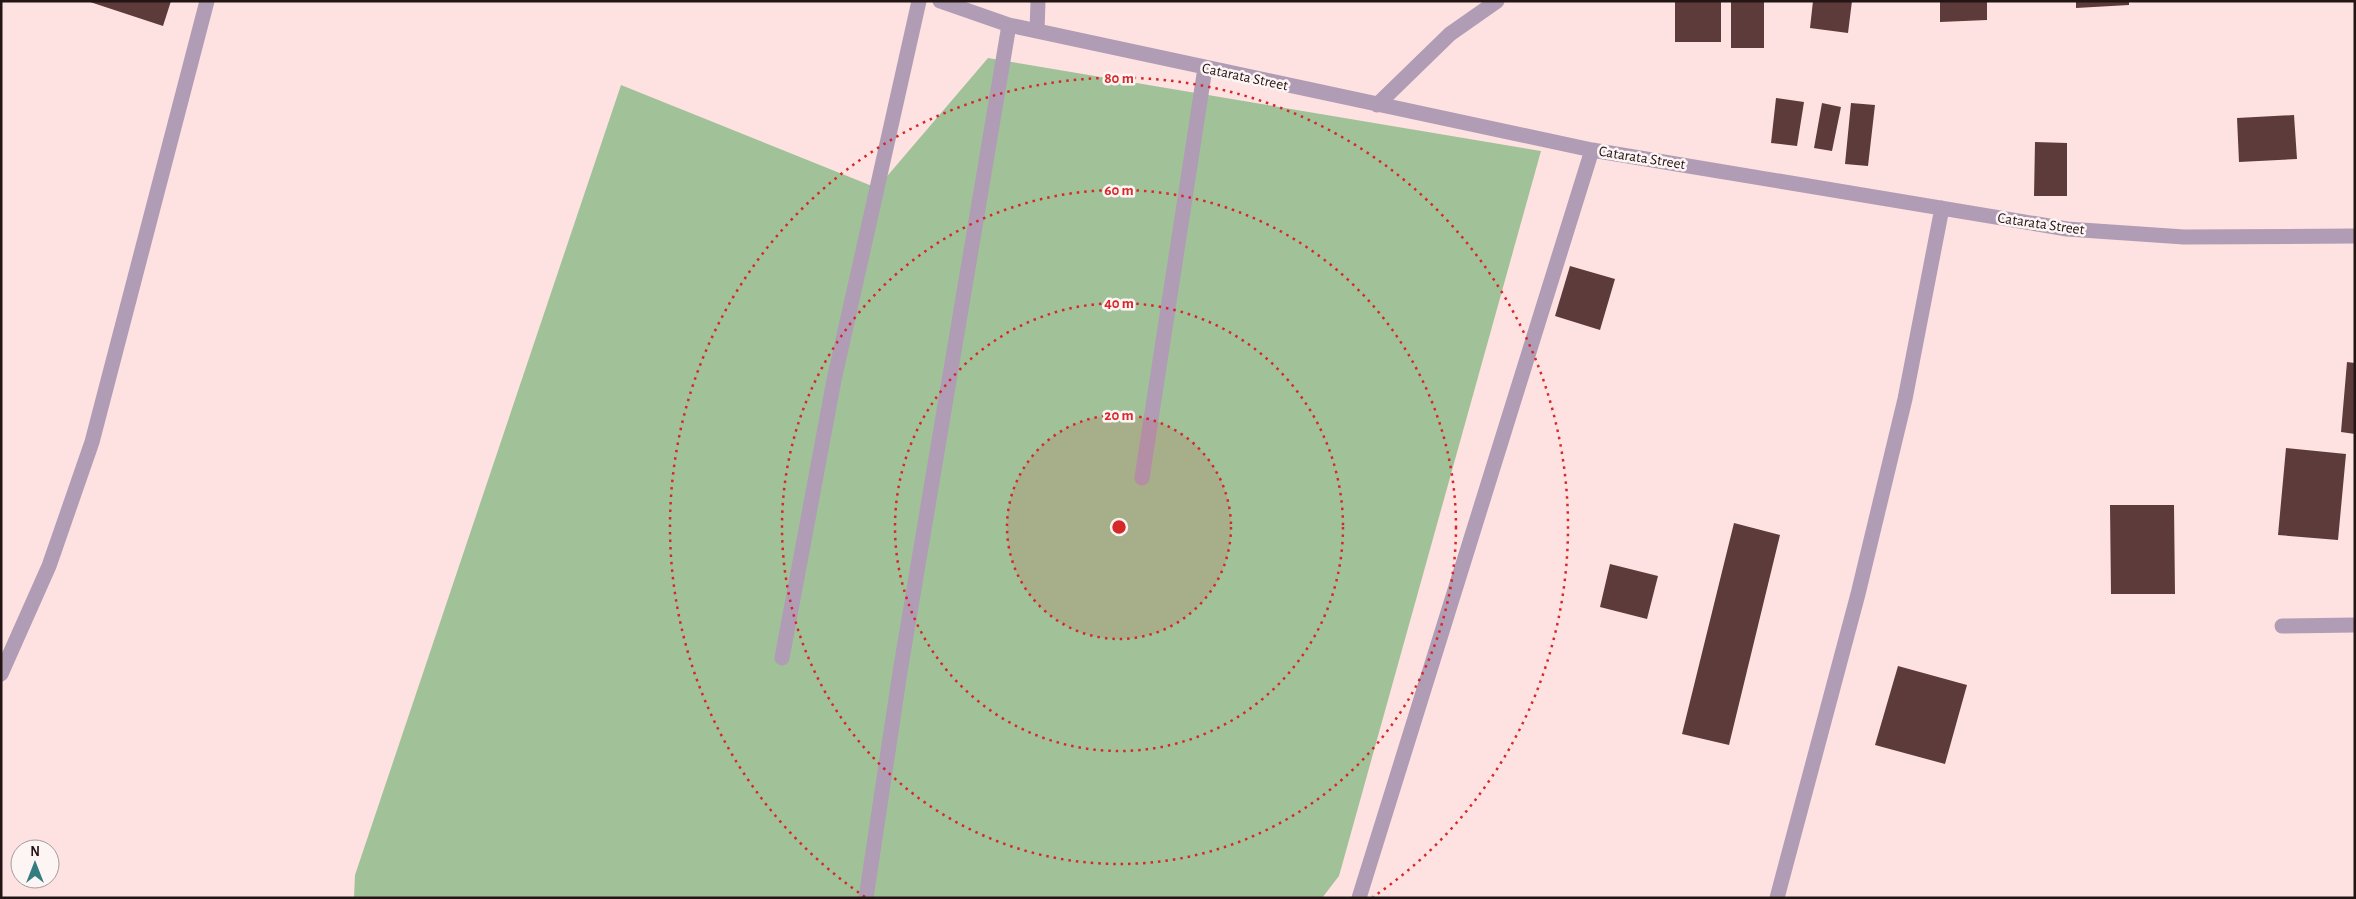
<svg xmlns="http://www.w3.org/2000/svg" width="2356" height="899" viewBox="0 0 2356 899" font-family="'Alegreya Sans',sans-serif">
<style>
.green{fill:#a1c298}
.building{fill:#5e3b3b}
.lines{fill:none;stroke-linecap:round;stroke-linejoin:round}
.minor{stroke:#b09cb5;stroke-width:15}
.ring{fill:none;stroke:#d62828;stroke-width:2.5;stroke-dasharray:2.5 5}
.labels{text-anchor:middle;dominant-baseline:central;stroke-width:5;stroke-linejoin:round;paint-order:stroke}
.street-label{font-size:15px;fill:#241515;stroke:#fdf4f4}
.centre{fill:#d62828;stroke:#fdf4f4;stroke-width:2.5}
.ring-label{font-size:15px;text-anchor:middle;font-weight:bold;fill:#d62828;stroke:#fdf4f4;stroke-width:5;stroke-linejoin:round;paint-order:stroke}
</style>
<rect width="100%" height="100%" fill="#fde2e1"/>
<path class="green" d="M988,58L1541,151L1339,876L1322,898H354L355,875L621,85L877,188Z"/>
<path class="building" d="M87,1H171L163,26Z
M1675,1H1721V42H1675Z
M1731,1H1764V48H1731Z
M1813,1H1852L1848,33L1810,28Z
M1940,1H1987V20L1940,22Z
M2076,1H2129V5L2076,8Z
M1776,98L1804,102L1797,146L1771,143Z
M1822,103L1841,107L1832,151L1814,148Z
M1851,103L1875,105L1868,166L1845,164Z
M2294,115L2297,159L2239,162L2237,118Z
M2035,142L2067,143V196H2034Z
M1570,266L1615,279L1600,330L1555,316Z
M2347,362L2355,363V434L2341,432Z
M2286,448L2346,454L2338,540L2278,535Z
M2110,505H2174L2175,594H2111Z
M1734,523L1780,535L1729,745L1682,734Z
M1610,564L1658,576L1647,619L1600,607Z
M1898,666L1967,685L1945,764L1875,745Z"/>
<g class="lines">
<path class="minor" d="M940,1L1009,25L1592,150L2067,229L2184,237L2355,236
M1037,31L1038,1
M1377,105L1450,34L1497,1
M1142,478L1205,68
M2282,626L2355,625
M782,658L834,380L919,1
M1,674L49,566L92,442L207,1
M866,898L900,672L1009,25
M1359,898L1592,150
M1777,898L1858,594L1905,399L1942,208"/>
</g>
<circle cx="1119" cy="527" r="112" fill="#d62828" fill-opacity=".12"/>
<g class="ring">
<circle cx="1119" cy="527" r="112"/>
<circle cx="1119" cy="527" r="224"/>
<circle cx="1119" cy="527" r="337"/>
<path d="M865 897A449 449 0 1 1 1373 897"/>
</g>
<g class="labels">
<g class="street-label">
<text transform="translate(1245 77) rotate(12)">Catarata Street</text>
<text transform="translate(1642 158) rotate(9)">Catarata Street</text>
<text transform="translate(2041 224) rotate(8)">Catarata Street</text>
</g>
</g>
<circle cx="1119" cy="527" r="8" class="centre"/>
<g class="ring-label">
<text x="1119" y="83">80 m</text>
<text x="1119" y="195">60 m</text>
<text x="1119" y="308">40 m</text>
<text x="1119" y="420">20 m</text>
</g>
<rect width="2356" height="899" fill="none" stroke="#241515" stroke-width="5"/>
<g transform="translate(35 864)"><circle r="24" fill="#fdf4f4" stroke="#a69b9b"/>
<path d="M0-4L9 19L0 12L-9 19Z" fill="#337c7f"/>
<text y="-8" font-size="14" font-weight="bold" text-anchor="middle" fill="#241515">N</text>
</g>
</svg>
